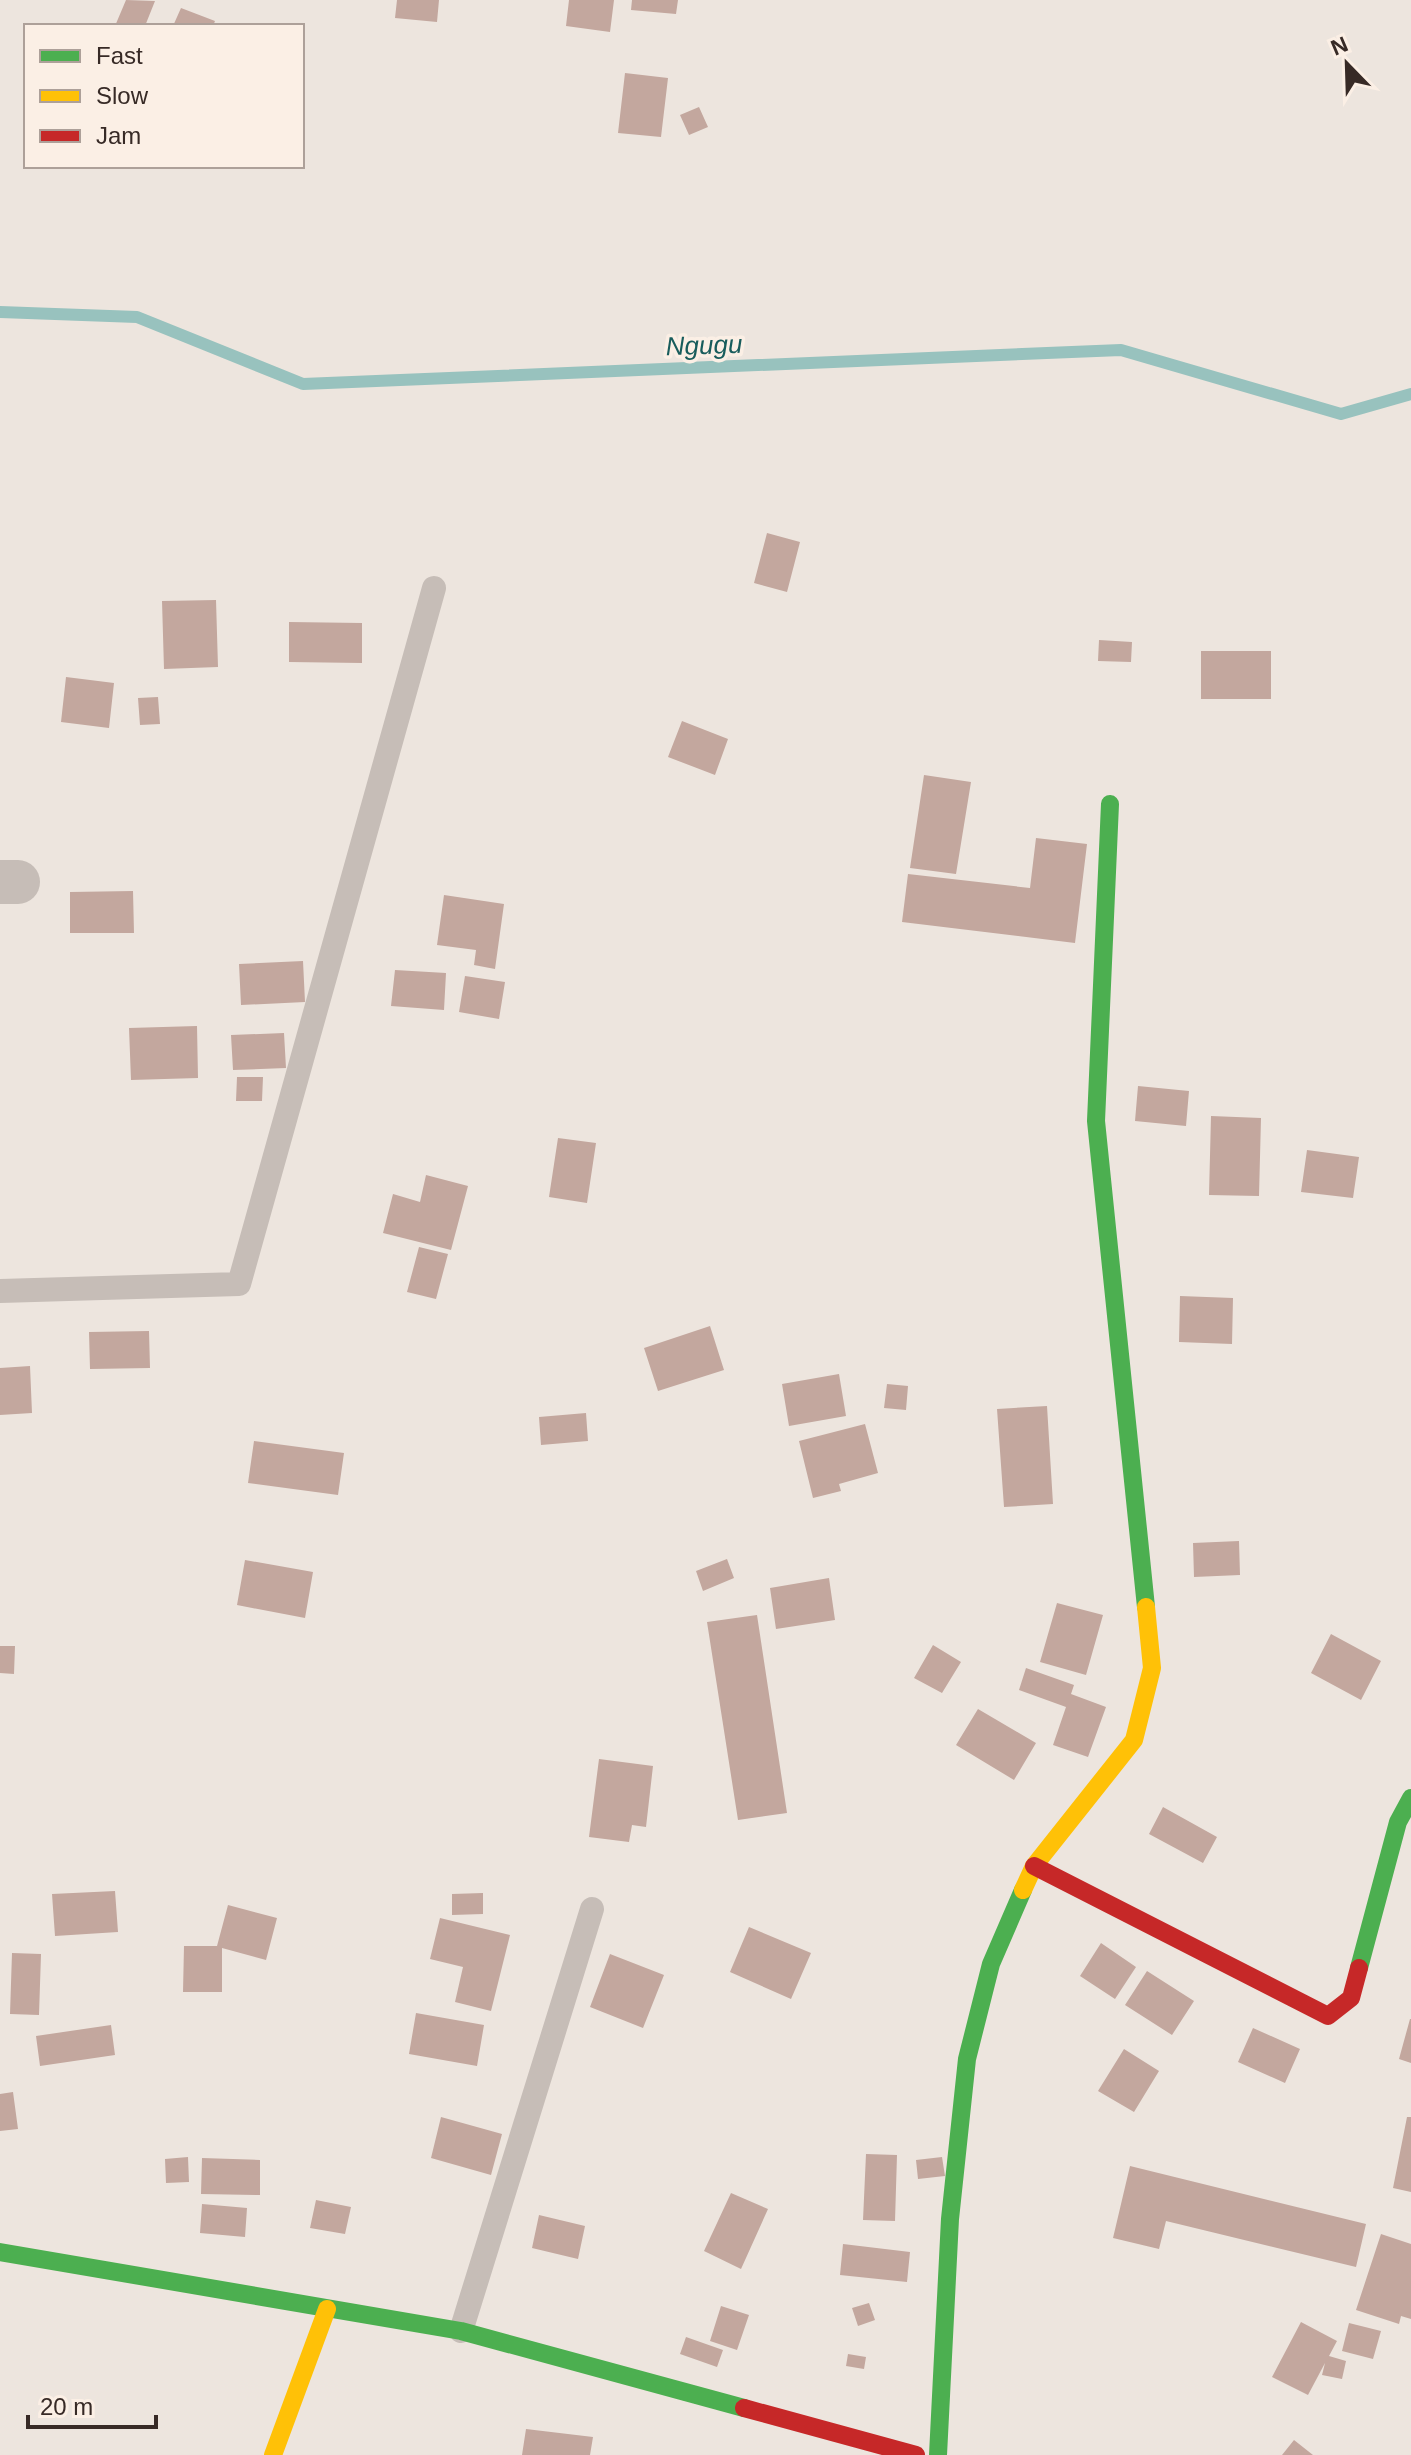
<svg xmlns="http://www.w3.org/2000/svg" width="1411" height="2455" viewBox="0 0 1411 2455" font-family="Arial,sans-serif">
<style>
.lines{fill:none;stroke-linecap:round;stroke-linejoin:round}
.stream{stroke:#98c2be;stroke-width:12}
.building{fill:#c3a79e}
.lane{stroke:#c6bdb7;stroke-width:24}
.street{stroke:#c6bdb7;stroke-width:44}
.fast{stroke:#4caf50;stroke-width:18}
.slow{stroke:#ffc107;stroke-width:18}
.jam{stroke:#c62828;stroke-width:18}
.labels{text-anchor:middle;dominant-baseline:central;stroke-width:7;stroke-linejoin:round;paint-order:stroke}
.water-label{font-size:26px;font-style:italic;fill:#185c5c;stroke:#fbefe5}
</style>
<rect width="100%" height="100%" fill="#ede5de"/>
<g class="lines">
<path class="stream" d="M0,312L137,317L303,384L1121,350L1341,414L1411,394"/>
</g>
<path class="building" d="M126,0L155,1L145,26H115Z
M397,0H439L437,22L395,18Z
M569,0H614L610,32L566,26Z
M632,0H678L676,14L631,10Z
M181,8L215,21L213,26H173Z
M625,73L668,78L661,137L618,133Z
M699,107L708,127L689,135L680,115Z
M767,533L800,542L787,592L754,583Z
M216,600L218,667L164,669L162,601Z
M289,622L362,623V663L289,662Z
M1099,640L1132,642L1131,662L1098,661Z
M1201,651H1271V699H1201Z
M66,677L114,683L109,728L61,722Z
M158,697L160,724L140,725L138,698Z
M682,721L728,739L715,775L668,757Z
M924,775L971,782L956,874L910,868Z
M1036,838L1087,844L1075,943L902,922L908,874L1030,888Z
M133,891L134,933H70V892Z
M444,895L504,904L495,969L474,965L476,950L437,945Z
M303,961L305,1002L241,1005L239,964Z
M395,970L446,973L444,1010L391,1006Z
M465,976L505,982L499,1019L459,1012Z
M197,1026L198,1078L131,1080L129,1028Z
M284,1033L286,1068L233,1070L231,1035Z
M237,1077H263L262,1101H236Z
M1138,1086L1189,1091L1186,1126L1135,1121Z
M1211,1116L1261,1118L1259,1196L1209,1195Z
M558,1138L596,1143L587,1203L549,1197Z
M1307,1150L1359,1157L1353,1198L1301,1192Z
M426,1175L468,1186L451,1250L383,1233L393,1194L420,1202Z
M419,1247L448,1254L436,1299L407,1292Z
M1180,1296L1233,1298L1232,1344L1179,1342Z
M710,1326L724,1370L658,1391L644,1348Z
M149,1331L150,1368L90,1369L89,1332Z
M30,1366L32,1413L0,1415V1368Z
M839,1374L846,1416L789,1426L782,1384Z
M887,1384L908,1386L906,1410L884,1408Z
M1047,1406L1053,1504L1004,1507L997,1409Z
M586,1413L588,1441L541,1445L539,1417Z
M865,1424L878,1473L839,1484L841,1491L813,1498L799,1441Z
M254,1441L344,1453L338,1495L248,1483Z
M1239,1541L1240,1575L1194,1577L1193,1543Z
M727,1559L734,1578L703,1591L696,1571Z
M245,1560L313,1572L305,1618L237,1605Z
M829,1578L835,1620L776,1629L770,1588Z
M1057,1603L1103,1615L1086,1675L1040,1662Z
M757,1615L787,1813L738,1820L707,1622Z
M1331,1634L1381,1661L1361,1700L1311,1673Z
M933,1645L961,1662L942,1693L914,1678Z
M0,1646H15L14,1674L0,1673Z
M1026,1668L1074,1685L1071,1694L1106,1707L1088,1757L1053,1745L1066,1707L1019,1690Z
M978,1709L1036,1743L1014,1780L956,1745Z
M599,1759L653,1766L646,1827L632,1825L629,1842L589,1837Z
M1163,1807L1217,1837L1203,1863L1149,1834Z
M115,1891L118,1932L55,1936L52,1894Z
M483,1893V1914L452,1915V1894Z
M228,1905L277,1918L266,1960L222,1948V1992H183L184,1946H217Z
M440,1918L510,1935L491,2011L455,2002L463,1967L430,1959Z
M749,1927L811,1953L791,1999L730,1972Z
M1101,1943L1136,1967L1115,1999L1080,1976Z
M12,1953L41,1954L39,2015L10,2014Z
M610,1954L664,1975L643,2028L590,2007Z
M1147,1971L1194,2001L1172,2035L1125,2005Z
M416,2013L484,2025L477,2066L409,2054Z
M1410,2019H1411V2063L1399,2059Z
M111,2025L115,2055L40,2066L36,2036Z
M1253,2028L1300,2049L1285,2083L1238,2062Z
M1124,2049L1159,2071L1134,2112L1098,2091Z
M13,2092L18,2129L0,2131V2094Z
M441,2117L502,2134L491,2175L431,2158Z
M1407,2117H1411V2192L1393,2188Z
M866,2154L897,2155L895,2221L863,2220Z
M188,2157L189,2182L166,2183L165,2159Z
M942,2157L945,2176L918,2179L916,2160Z
M202,2158L260,2160V2195L201,2194Z
M1130,2166L1366,2224L1356,2267L1166,2221L1159,2249L1113,2238Z
M731,2193L768,2209L741,2269L704,2251Z
M316,2200L351,2207L345,2234L310,2228Z
M202,2204L247,2208L245,2237L200,2233Z
M539,2215L585,2226L578,2259L532,2248Z
M1381,2234L1411,2244V2319L1401,2316L1399,2324L1356,2310Z
M843,2244L910,2252L907,2282L840,2275Z
M869,2303L875,2320L858,2326L852,2308Z
M721,2306L749,2315L737,2350L710,2341Z
M1301,2322L1337,2341L1329,2356L1346,2361L1342,2379L1322,2375L1325,2363L1308,2395L1272,2377Z
M1349,2323L1381,2331L1373,2359L1342,2351Z
M686,2337L723,2350L717,2367L680,2354Z
M848,2354L866,2357L864,2369L846,2366Z
M526,2429L593,2437L590,2455H522Z
M1294,2440L1313,2455H1282Z"/>
<g class="lines">
<path class="lane" d="M0,1291L239,1284L434,588
M461,2331L592,1909"/>
<path class="street" d="M0,882H18"/>
<path class="fast" d="M1110,804L1096,1121L1146,1607
M1359,1968L1398,1822L1411,1798
M0,2252L461,2331L744,2408
M938,2455L950,2219L967,2059L991,1964L1023,1890"/>
<path class="slow" d="M1023,1890L1034,1866L1134,1740L1152,1668L1146,1607
M273,2455L327,2309"/>
<path class="jam" d="M1034,1866L1328,2016L1351,1998L1359,1968
M744,2408L916,2455"/>
</g>
<g class="labels">
<g class="water-label">
<text transform="translate(704 345) rotate(-2)">Ngugu</text>
</g>
</g>
<rect x="24" y="24" width="280" height="144" fill="#fbefe5" stroke="#ada099" stroke-width="2"/>
<rect x="40" y="50" width="40" height="12" fill="#4caf50" stroke="#ada099" stroke-width="2"/>
<text x="96" y="64" font-size="24" fill="#372a26">Fast</text>
<rect x="40" y="90" width="40" height="12" fill="#ffc107" stroke="#ada099" stroke-width="2"/>
<text x="96" y="104" font-size="24" fill="#372a26">Slow</text>
<rect x="40" y="130" width="40" height="12" fill="#c62828" stroke="#ada099" stroke-width="2"/>
<text x="96" y="144" font-size="24" fill="#372a26">Jam</text>
<g transform="translate(1347 64) rotate(337)" stroke="#fbefe5" stroke-width="6" paint-order="stroke">
<path d="M0-6L14 30L0 20L-14 30Z" fill="#372a26"/>
<text y="-12" font-size="22" font-weight="bold" text-anchor="middle" fill="#372a26">N</text>
</g>
<path d="M28 2415v12h128v-12" fill="none" stroke="#372a26" stroke-width="4"/>
<text x="40" y="2415" font-size="24" fill="#372a26" stroke="#fbefe5" stroke-width="6" paint-order="stroke">20 m</text>
</svg>
